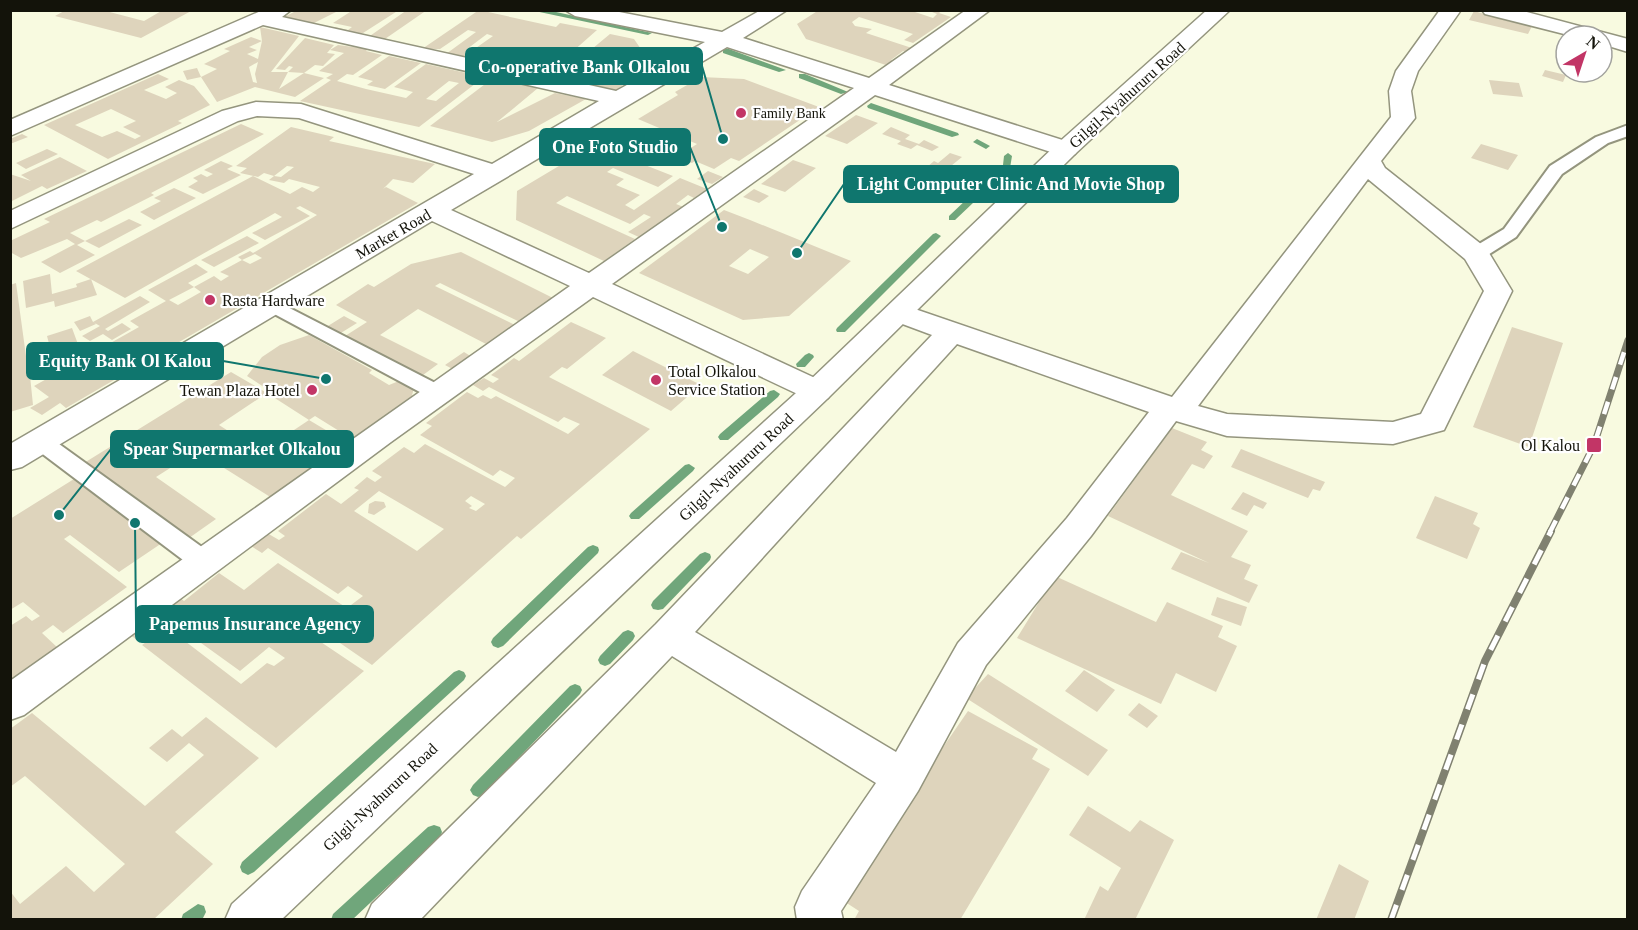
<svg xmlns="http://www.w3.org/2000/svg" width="1638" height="930" viewBox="0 0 1638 930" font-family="'Times New Roman',serif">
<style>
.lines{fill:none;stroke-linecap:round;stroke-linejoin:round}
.stream{fill:#70a67b;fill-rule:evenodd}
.building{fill:#ded4bc;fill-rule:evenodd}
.lane-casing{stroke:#94957e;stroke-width:4}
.street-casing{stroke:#94957e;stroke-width:3}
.secondary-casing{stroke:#94957e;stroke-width:3}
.lane{fill:#fff;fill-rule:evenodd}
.street{fill:#fff;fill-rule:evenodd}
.secondary{fill:#fff;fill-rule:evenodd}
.rail-far1-casing{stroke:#808170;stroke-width:7}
.rail-casing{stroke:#808170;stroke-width:8}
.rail-far1{stroke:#fff;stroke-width:4.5;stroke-dasharray:13;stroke-linecap:butt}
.rail{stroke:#fff;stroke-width:5;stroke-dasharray:16;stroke-linecap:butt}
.poi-dot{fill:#c23566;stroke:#fff;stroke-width:2}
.labels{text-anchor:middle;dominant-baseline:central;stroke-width:4.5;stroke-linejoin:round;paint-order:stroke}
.far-poi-label{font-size:14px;fill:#13130a;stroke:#fff;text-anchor:start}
.street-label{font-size:16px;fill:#13130a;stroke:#fff}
.poi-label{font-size:16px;fill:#13130a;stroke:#fff;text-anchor:start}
.leader{fill:none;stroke:#0f766e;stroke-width:2}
.callout-dot{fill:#0f766e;stroke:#fff;stroke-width:2}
.callout{fill:#0f766e;stroke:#0f766e;stroke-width:2}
.callout-label{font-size:18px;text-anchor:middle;font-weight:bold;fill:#fff}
</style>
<rect width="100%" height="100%" fill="#f8fae0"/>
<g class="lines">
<path class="stream" d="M530,10H547L652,33L648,35Z
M723,49H729L786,70L779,72L723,53Z
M799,74H805L848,92L841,94L799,78Z
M871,103L958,133L959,135L952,137L868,108L867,106Z
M977,139L990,146L986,149L973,142Z
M1008,153L1012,156L1010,168L955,220H949V216L1003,165L1004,156Z
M936,233L941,236L845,332H837L836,330L837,328L933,234Z
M809,353L813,355L814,357L805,367H797L796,364L805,355Z
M774,390L780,394L778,397L728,440H720L718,437L720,434L770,391Z
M689,464L695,468L693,471L639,519H631L629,516L631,513L685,465Z
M593,545L598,547L599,550L598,553L503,646L498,648L493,646L491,642L493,638L588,547Z
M705,552L710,554L711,557L710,560L663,609L658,610L653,609L651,605L653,601L700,554Z
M628,630L633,632L635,636L633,640L610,664L605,666L600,664L598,660L600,656L623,632Z
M459,670L464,672L466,676L464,680L254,872L248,875L242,872L240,867L242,862L454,672Z
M575,684L580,686L582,690L580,694L483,795L478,797L473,795L470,790L473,785L570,686Z
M434,825L440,827L442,832L440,837L352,920H331L333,914L428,827Z
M198,904L204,906L206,912L202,920H181L183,914Z"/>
</g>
<path class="building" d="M66,10H102L144,21L163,10H193L141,38L55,16Z
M298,10H340L308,26L284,17Z
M353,10H399L363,33L353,35L331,30L335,27L348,30L352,27L333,23Z
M407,10H427L382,41L367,38Z
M479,10L556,27L560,23L597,30L546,75L506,67L514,61L510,60L503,65L487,62L501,58L498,57L506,51L498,50L476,61L446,54L476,32L468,30L440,49H422ZM487,34L493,36L473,50L467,49ZM546,47L561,50L548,61L534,58Z
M819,10H909L933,18L937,14L927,10H943L939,13L951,17L913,43L904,40L913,34L859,17L852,22L855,26L872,29L866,33L918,50L912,54L903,51L891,60L899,62L892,67L806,39L797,24Z
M1474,11L1511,22L1512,20L1533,24L1528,34L1469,20Z
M260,27L299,36L271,72H288L279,89L304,73L324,78L295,97L255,87L217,102L201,77L217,69L204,64L230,51L224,49L251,37L262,41L249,47L257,50L247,54L258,59L262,41ZM258,62L255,74L257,83L253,82L249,67Z
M610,34L634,39L643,52L604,55L585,71L569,68Z
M305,38L334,45L327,53L335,54L323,66L315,65L304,73L288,72L293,67L289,66L285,70L276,69Z
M338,45L368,49L366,51L382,55L353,75L347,74L337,81L366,89L406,98L413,92L394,87L426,64L484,77L419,127L300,101L331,80L326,78L333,74L319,71L344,53L330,50ZM449,81L459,83L436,101L426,99Z
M389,56L421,63L385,89L367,85L373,81L358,77Z
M197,68L201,77L187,80L183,71Z
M607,68L633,78L613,92L583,83Z
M1545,70L1566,75L1563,82L1542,76Z
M158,74L169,79L144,90L166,99L177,93L165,87L179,80L194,86L210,105L178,121L182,123L108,159L44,125ZM111,109L136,121L123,127L141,136L135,139L117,131L102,137L75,125Z
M701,77L744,79L819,107L739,161L731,158L714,169L695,161L692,163L686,161L678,166L669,162L697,144L638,119L678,95L675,92Z
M493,78L538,88L497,122L555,93L586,99L529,131L492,142L430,126Z
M1489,80L1519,83L1523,97L1493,94Z
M856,115L878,123L847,144L825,136Z
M241,124L264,134L151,193L154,195L101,222L97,220L70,233L85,241L129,219L142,225L99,248L85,241L77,245L95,255L60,273L41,262L75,244L67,239L21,258L10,252V241L50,222L44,219Z
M291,127L334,137L329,141L435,164L413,183L393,179L383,189L386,187L418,203L66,408L60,403L42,415L30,408L49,397L34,386L139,327L130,321L166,301L148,290L196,264L208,272L188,283L194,287L169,300L178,305L201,292L194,287L214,276L221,281L229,276L220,272L242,260L238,257L250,251L253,253L317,215L300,206L296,208L310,216L265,240L252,233L282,217L275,213L125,298L76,271L253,176L290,194L302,187L313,192L320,187L289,179L284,183L269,180L274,176L281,177L294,167L287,166L274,176L264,173L258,177L240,173L247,168L236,166ZM255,254L262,258L250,264L242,260Z
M891,127L910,135L905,139L919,144L924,140L939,147L932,151L917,145L911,149L897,144L901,141L882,134Z
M615,128L620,130L649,141L626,155L592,141Z
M22,134L28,137L10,144V139Z
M1481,144L1518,155L1508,170L1471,158Z
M594,145L673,176L658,187L613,168L607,172L624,179L616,185L640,195L625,205L634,210L680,178L707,189L694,198L688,195L676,204L686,208L643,239L628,232L651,217L644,214L630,224L567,196L556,203L635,239L604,261L516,220L517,191Z
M47,149L58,154L26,169L16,163Z
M950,153L962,157L930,183L911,176L923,166L926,168L934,161L938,163Z
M60,157L87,171L47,189L42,186L10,202V174L31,181L21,175Z
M793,160L816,168L785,192L761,184Z
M221,161L233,166L227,169L241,175L203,194L188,187L198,181L193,178L201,174L207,177L213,174L204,170Z
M708,171L723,177L712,184L697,179Z
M174,188L196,198L154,220L140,212L161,201L154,198Z
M754,189L769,196L759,203L743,197Z
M724,210L750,220L851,261L789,316L743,320L639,273ZM750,249L769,257L748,274L729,266Z
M247,236L259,243L214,267L201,260Z
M461,252L553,298L520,322L440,283L435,286L515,325L488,345L418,309L380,335L438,364L419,378L342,338L367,322L336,305L368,284L374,287L411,264Z
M50,274L52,294L77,287L76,284L91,279L97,295L55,307L54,301L26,308L23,281Z
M16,283L26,356L47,349L50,360L29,366L33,405L10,412V285Z
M140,296L150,302L105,329L108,331L122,323L131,329L112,340L103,334L90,341L82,336L100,326L93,322L96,324L80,331L74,322L90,316L93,322Z
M344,316L357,323L336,336L323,329Z
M571,322L606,338L567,369L562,367L549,377L650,429L521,539L517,536L372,665L308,621L300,628L364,671L276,748L142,645L172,623L167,619L139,641L130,635L179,597L184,601L219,573L244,590L278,563L347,608L363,596L348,586L338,594L268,548L262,553L251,546L267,533L279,540L285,536L278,531L326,494L341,504L359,490L354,488L367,477L375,482L382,477L372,471L404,447L414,453L425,444L505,487L515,478L500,470L493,476L420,435L432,426L426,423L467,392L478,398L483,395L491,399L496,396L568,434L580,424L564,417L558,422L489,387L483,391L473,385L484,378L493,383L499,379L491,375L514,358L519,361ZM379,491L444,529L417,551L354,511ZM471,496L485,504L476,511L469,508L472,506L465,501ZM183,630L240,671L269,647L285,658L274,666L267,663L241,684L177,635Z
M1512,327L1563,343L1529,447L1473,427Z
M72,328L79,347L52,355L47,336Z
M309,335L372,370L369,373L389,385L404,379L415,384L410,403L376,428L352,439L315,416L309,420L351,445L275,500L197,451L156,477L216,519L189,538L84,463L231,372L267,393L270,391L247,376L262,357L280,345ZM267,393L309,420L261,452L219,425Z
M633,351L701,385L671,411L602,375Z
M464,352L472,357L458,372L445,365Z
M1172,428L1207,442L1201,450L1213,456L1204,469L1192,464L1171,495L1248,531L1231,557L1251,565L1244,579L1258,585L1249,603L1171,569L1181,552L1209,563L1108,516Z
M1241,449L1325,482L1320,491L1313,489L1308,498L1231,467Z
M74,479L162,543L119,572L70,535L64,539L127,587L63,633L53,625L42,633L59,649L10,682V626L26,616L32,621L40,616L23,602L10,610V519Z
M1243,492L1267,503L1263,509L1254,505L1247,516L1231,509Z
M1435,496L1478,513L1473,524L1480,528L1467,559L1416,538Z
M375,501L384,502L386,507L374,515L368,513L369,504Z
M1055,576L1156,622L1167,602L1223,626L1218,637L1237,646L1216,692L1176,673L1161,704L1017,638Z
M1217,597L1247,607L1241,626L1211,615Z
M1084,670L1115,690L1097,712L1065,691Z
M988,674L1108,750L1088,776L966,698Z
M1139,703L1158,716L1147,728L1128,715Z
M968,711L1038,749L1032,759L1050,769L960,920H854L859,911L839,898Z
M32,713L145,806L204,755L189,743L167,762L149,748L172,729L182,737L206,717L259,758L175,832L213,864L153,920H10V891L20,904L66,866L94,892L125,864L25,776L10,787V729Z
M1088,806L1130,832L1140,820L1174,840L1135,920H1084L1100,886L1108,891L1121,868L1069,835Z
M1339,864L1369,881L1354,920H1316Z"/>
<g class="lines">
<g class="lane-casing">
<path id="lane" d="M1628,125V136L1608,143L1562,174L1516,237L1483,258H1469L1467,254L1469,250L1504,229L1550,166L1596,137Z
M272,299L445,388L449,393L445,398H431L265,309L262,305L265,301Z
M40,433L48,436L213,555L216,562L213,569L204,571L195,569L32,446L29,441L32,436Z"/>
</g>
<g class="street-casing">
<path id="street" d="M263,10H291L282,17L616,91L705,42L575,16L565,10H609L722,32L761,10H787L743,38L869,78L966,10H990L889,85L1075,144L1078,149L1075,154L1066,156L1057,154L875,95L612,284L828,384L832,391L828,398L817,401L806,398L593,297L391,442L24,715L10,720V681L570,286L432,221L22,467L10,470V444L474,174L299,118L257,116L238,121L10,229V211L222,111L256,102L301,104L492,164L599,101L263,25L10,136V120ZM727,47L854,88L589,273L451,210Z
M1440,10H1461L1418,71L1411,91L1415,118L1381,161L1385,168L1486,248L1512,291L1444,430L1393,444L1227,436L1176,421L1091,536L986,665L918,791L841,911L843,920H797L795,907L802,891L876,783L672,656L420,920H365L372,904L656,624L932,335L889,319L885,313L889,307L899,304L909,307L1172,397L1391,117L1389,91L1396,71ZM1368,179L1465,259L1484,291L1421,414L1393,422L1227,414L1198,406ZM957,344L1149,412L1067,518L958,643L896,752L695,632Z
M1482,10H1519L1628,39V52L1602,44V36H1572L1485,14Z"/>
</g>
<g class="secondary-casing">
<path id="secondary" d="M1207,10H1230L1075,154L828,398L281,920H225L232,904L806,384L1057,144Z"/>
</g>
<use href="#lane" class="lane"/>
<use href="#street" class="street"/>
<use href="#secondary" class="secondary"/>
<g class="rail-far1-casing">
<path id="rail-far1" d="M1550,532L1594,445L1628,340"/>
</g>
<g class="rail-casing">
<path id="rail" d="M1391,920L1485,661L1551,531"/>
</g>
<use href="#rail-far1" class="rail-far1"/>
<use href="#rail" class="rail"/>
</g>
<g class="poi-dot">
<circle cx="741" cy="113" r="6"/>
<circle cx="210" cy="300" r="6"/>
<circle cx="656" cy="380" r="6"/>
<circle cx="312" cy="390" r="6"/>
<rect x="1586" y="437" width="16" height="16" rx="3"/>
</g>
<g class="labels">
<g class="far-poi-label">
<text x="753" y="113">Family Bank</text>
</g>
<g class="street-label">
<text transform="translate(1127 95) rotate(-42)">Gilgil-Nyahururu Road</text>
<text transform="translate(393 234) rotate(-30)">Market Road</text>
<text transform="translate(736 467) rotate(-43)">Gilgil-Nyahururu Road</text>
<text transform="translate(380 797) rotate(-43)">Gilgil-Nyahururu Road</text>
</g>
<g class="poi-label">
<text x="222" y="300">Rasta Hardware</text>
<text x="668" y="371">Total Olkalou<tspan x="668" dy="18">Service Station</tspan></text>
<text x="300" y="390" text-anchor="end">Tewan Plaza Hotel</text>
<text x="1580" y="445" text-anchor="end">Ol Kalou</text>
</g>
</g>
<path class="leader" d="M723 139L702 66M722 227L690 147M797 253L844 184M326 379L223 361M59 515L111 449M135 523L136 624"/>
<g class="callout-dot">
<circle cx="723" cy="139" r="6"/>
<circle cx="722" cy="227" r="6"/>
<circle cx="797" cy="253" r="6"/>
<circle cx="326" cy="379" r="6"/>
<circle cx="59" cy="515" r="6"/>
<circle cx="135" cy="523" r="6"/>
</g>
<g class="callout">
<rect x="466" y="48" width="236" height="36" rx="6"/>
<rect x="540" y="129" width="150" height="36" rx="6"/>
<rect x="844" y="166" width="334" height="36" rx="6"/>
<rect x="27" y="343" width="196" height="36" rx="6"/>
<rect x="111" y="431" width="242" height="36" rx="6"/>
<rect x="136" y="606" width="237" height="36" rx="6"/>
</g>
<g class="callout-label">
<text x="584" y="73">Co-operative Bank Olkalou</text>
<text x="615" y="153">One Foto Studio</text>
<text x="1011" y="190">Light Computer Clinic And Movie Shop</text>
<text x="125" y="367">Equity Bank Ol Kalou</text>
<text x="232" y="455">Spear Supermarket Olkalou</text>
<text x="255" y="630">Papemus Insurance Agency</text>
</g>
<rect width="1638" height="930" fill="none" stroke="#13130a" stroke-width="24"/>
<g transform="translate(1584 54) rotate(39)"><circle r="28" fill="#ffffff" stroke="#a1a19d" stroke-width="1.5"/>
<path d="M0-4.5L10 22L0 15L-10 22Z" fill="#c23566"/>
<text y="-9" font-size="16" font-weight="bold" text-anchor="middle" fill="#13130a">N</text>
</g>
</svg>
